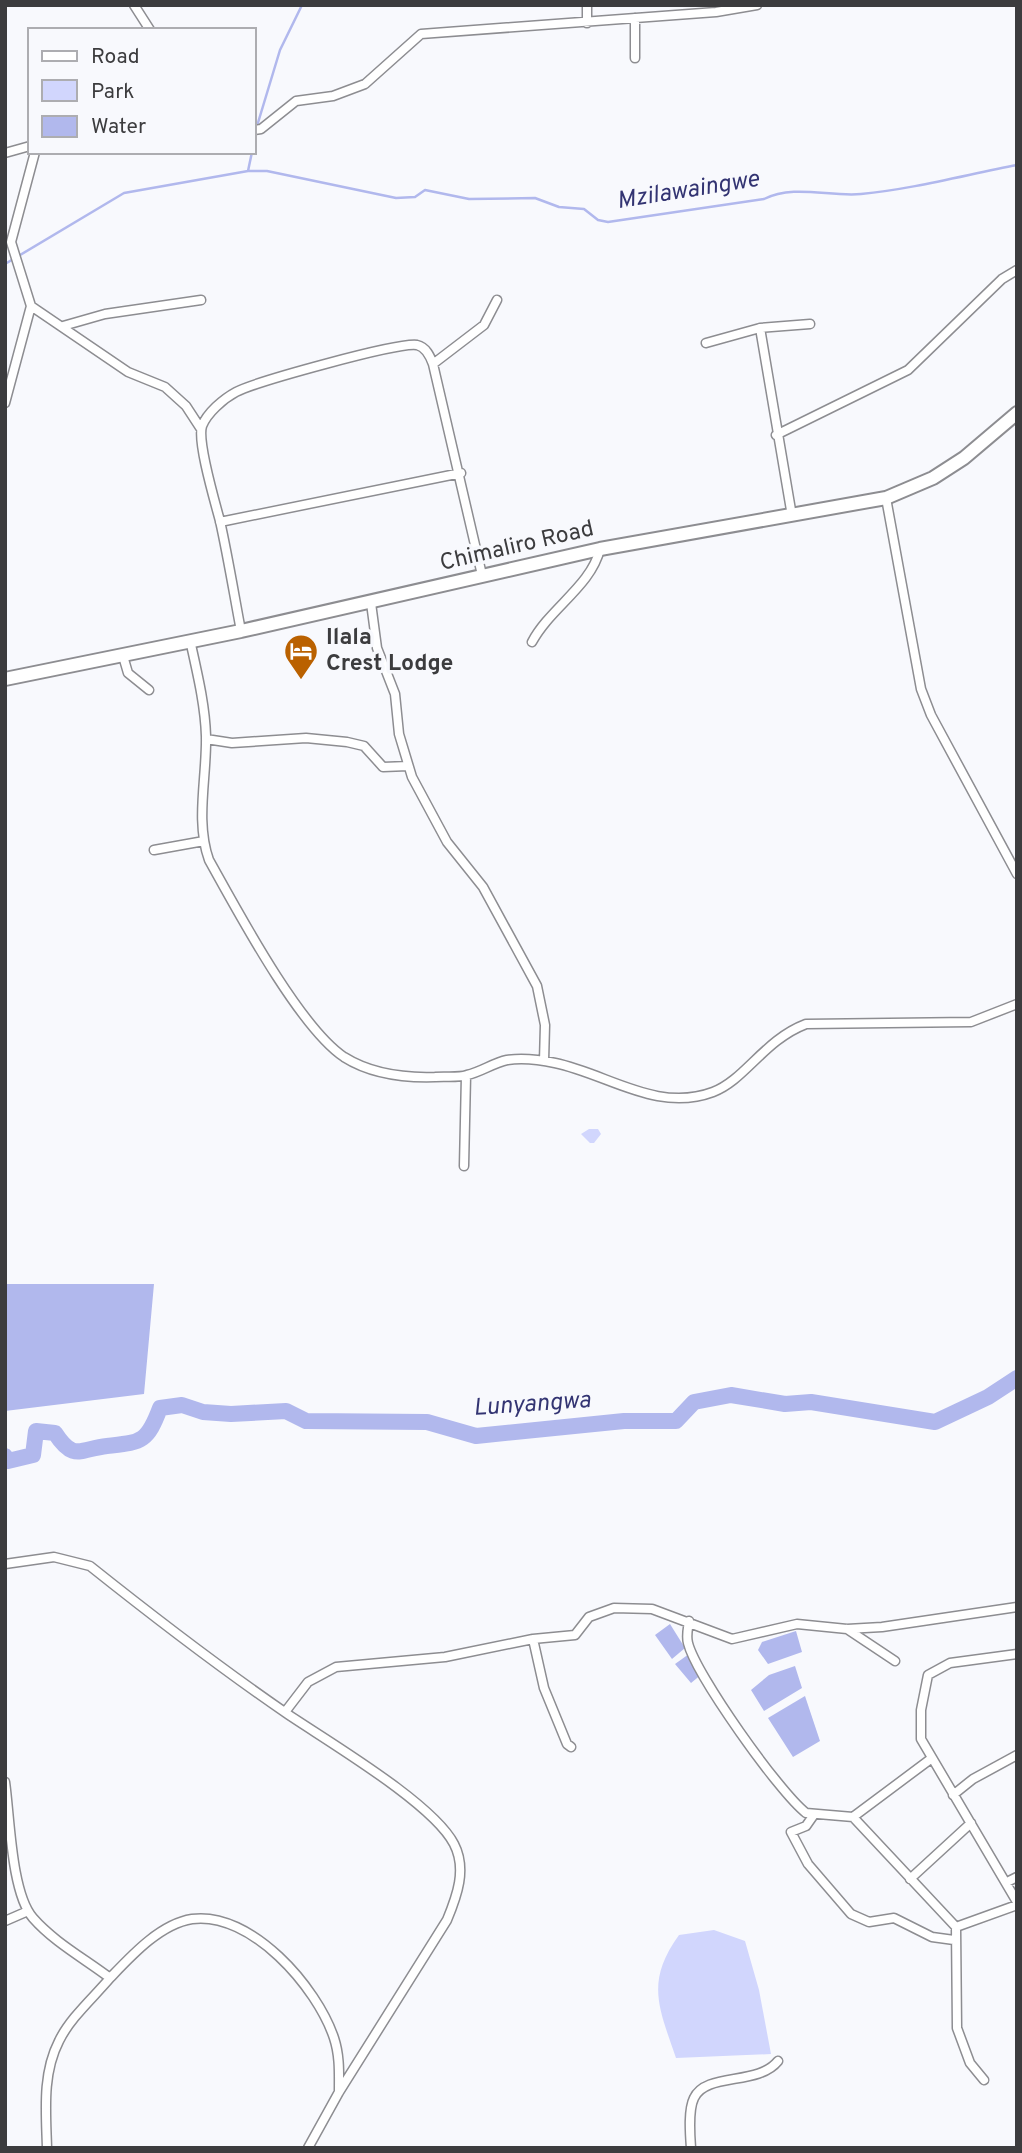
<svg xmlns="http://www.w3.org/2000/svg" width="1022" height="2153" viewBox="0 0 1022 2153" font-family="Overpass,sans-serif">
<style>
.green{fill:#d1d6fd}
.water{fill:#b1b8ed}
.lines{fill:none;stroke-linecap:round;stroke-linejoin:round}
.stream{stroke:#b1b8ed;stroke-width:2.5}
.river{stroke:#b1b8ed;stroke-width:16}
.street-casing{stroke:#8d8d91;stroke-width:11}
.secondary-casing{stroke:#8d8d91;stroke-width:16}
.street{stroke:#fff;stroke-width:8}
.secondary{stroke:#fff;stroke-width:12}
.labels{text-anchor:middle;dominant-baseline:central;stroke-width:7;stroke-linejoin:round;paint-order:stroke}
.street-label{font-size:23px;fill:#3c3c3e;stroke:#f8f9fd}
.poi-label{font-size:23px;font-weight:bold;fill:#3c3c3e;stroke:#f8f9fd;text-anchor:start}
.water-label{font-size:24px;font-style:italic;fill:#333472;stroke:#f8f9fd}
</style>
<rect width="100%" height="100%" fill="#f8f9fd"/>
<path class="green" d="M589,1129H598L601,1134L594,1143H590L581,1134Z
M714,1930L745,1941L759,1990L771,2054L676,2058C659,2008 645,1982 679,1935Z"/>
<path class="water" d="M5,1284H154L144,1394L5,1411Z
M670,1624L685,1648L672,1659L655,1635Z
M796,1631L802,1652L768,1664L758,1650L762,1642Z
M689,1654L702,1674L691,1683L675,1664Z
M795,1666L802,1688L764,1711L751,1690L769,1675Z
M805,1696L820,1741L793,1757L768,1718Z"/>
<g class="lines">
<path class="stream" d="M257,126L280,50L302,5
M254,142L255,133
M248,171L252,152
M5,264L124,193L248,171H267L396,198L415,197L425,190L469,199L535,198L559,207L584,209L598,220L608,222L764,199C794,184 829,197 861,194C913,189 965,175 1017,165"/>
<path class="river" d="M5,1456L8,1461L33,1455L36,1431L55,1433C74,1462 80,1449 107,1446C141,1442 147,1443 160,1408L182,1405L203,1412L231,1414L286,1411L306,1421L427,1422L476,1436L624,1421H676L694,1402L731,1395L785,1404L811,1402L935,1422L988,1397L1017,1378"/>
<g class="street-casing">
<path id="street" d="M134,5L150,30
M587,5V23
M635,58V18
M254,130L261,129L296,101L333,96L365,84L421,34L716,12L757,5
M5,153L30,146
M31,306L128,372L165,387L186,406L201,429
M63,326L105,314L201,300
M760,328L810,324
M706,343L760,328L792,516
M433,364L484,325L497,300
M5,403L31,306L11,242L35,152
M776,435L908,370L1002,279L1017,270
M886,498L921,689L931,715L1017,874
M220,522L461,473
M371,603L377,648L395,694L399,734L412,777L447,842L483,887L537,986L545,1025L544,1061
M241,631C234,594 228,557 220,521C215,502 197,442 202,426C207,413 223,399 236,392C255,382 398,342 417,345C426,347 430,356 433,364L482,575
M190,640C197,672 205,704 206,736C207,777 195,821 209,860C237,910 299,1027 344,1057C371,1074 404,1078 435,1077C445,1076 458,1078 467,1075C481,1072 493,1063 507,1060C521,1058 541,1060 555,1063C608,1074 657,1113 713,1092C745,1080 764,1040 806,1024L971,1022L1017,1004
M532,642C550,608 591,586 600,549
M123,656L128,673L149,690
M206,739L232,743L306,738L347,742L364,746L383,767L408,766
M154,850L204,841
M464,1166L466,1076
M5,1564L54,1557L90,1566C154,1617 219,1667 286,1713C327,1741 433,1803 454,1844C467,1869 457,1896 447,1920L339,2092L308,2148
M689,1621C688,1628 686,1636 688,1643C696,1675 779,1792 806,1813L853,1817L932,1758
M847,1629L895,1661
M533,1639L544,1688L567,1744L571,1747
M1017,1654L950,1663L928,1675L921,1710V1739L1017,1902
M285,1712L308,1682L336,1667L445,1657L533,1639L575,1635L589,1617L614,1608L652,1609L732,1639L797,1624L847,1629L882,1627L1017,1607
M5,1782C10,1816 11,1893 33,1918C54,1942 85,1959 110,1978C94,1997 70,2018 59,2041C42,2074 46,2112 47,2148
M953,1795L973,1779L1017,1755
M813,1816L806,1826L791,1832L808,1864L851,1914L869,1922L894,1918L932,1937L954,1940
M853,1817L956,1927L1017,1905
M910,1879L971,1823
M1007,1882L1017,1877
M5,1921L28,1911
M956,1927L957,2028L970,2063L984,2080
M110,1978C131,1956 160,1924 192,1919C251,1911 317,1987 334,2038C340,2056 339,2074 339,2092
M691,2148C690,2134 688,2110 694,2098C706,2072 758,2086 778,2061"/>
</g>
<g class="secondary-casing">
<path id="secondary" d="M5,679L241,631L600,549L886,498L933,478L964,458L1017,413"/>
</g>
<use href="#street" class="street"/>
<use href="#secondary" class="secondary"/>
</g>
<defs>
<g id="hotel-pin" transform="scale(1.75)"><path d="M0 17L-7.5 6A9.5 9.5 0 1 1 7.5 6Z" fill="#ba6100" stroke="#f8f9fd"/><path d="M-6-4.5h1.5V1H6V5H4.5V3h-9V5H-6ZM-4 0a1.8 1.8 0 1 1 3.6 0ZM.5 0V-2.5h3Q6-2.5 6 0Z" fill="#fff"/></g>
</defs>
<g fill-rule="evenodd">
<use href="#hotel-pin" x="301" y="651"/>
</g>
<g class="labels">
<g class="street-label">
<text transform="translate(517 547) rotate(-13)">Chimaliro Road</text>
</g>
<g class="poi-label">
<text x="326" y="638">Ilala<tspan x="326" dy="26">Crest Lodge</tspan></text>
</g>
<g class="water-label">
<text transform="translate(688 191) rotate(-9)">Mzilawaingwe</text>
<text transform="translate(532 1405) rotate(-4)">Lunyangwa</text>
</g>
</g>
<rect width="1022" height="2153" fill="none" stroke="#3c3c3e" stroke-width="14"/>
<rect x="28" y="28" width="228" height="126" fill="#f8f9fd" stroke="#adadb1" stroke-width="2"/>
<rect x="42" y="51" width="35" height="10" fill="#ffffff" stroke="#adadb1" stroke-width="2"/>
<text x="91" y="63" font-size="21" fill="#3c3c3e">Road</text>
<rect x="42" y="80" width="35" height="21" fill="#d1d6fd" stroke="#adadb1" stroke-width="2"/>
<text x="91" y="98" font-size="21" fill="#3c3c3e">Park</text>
<rect x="42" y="116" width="35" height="21" fill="#b1b8ed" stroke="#adadb1" stroke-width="2"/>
<text x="91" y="133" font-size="21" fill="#3c3c3e">Water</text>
</svg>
